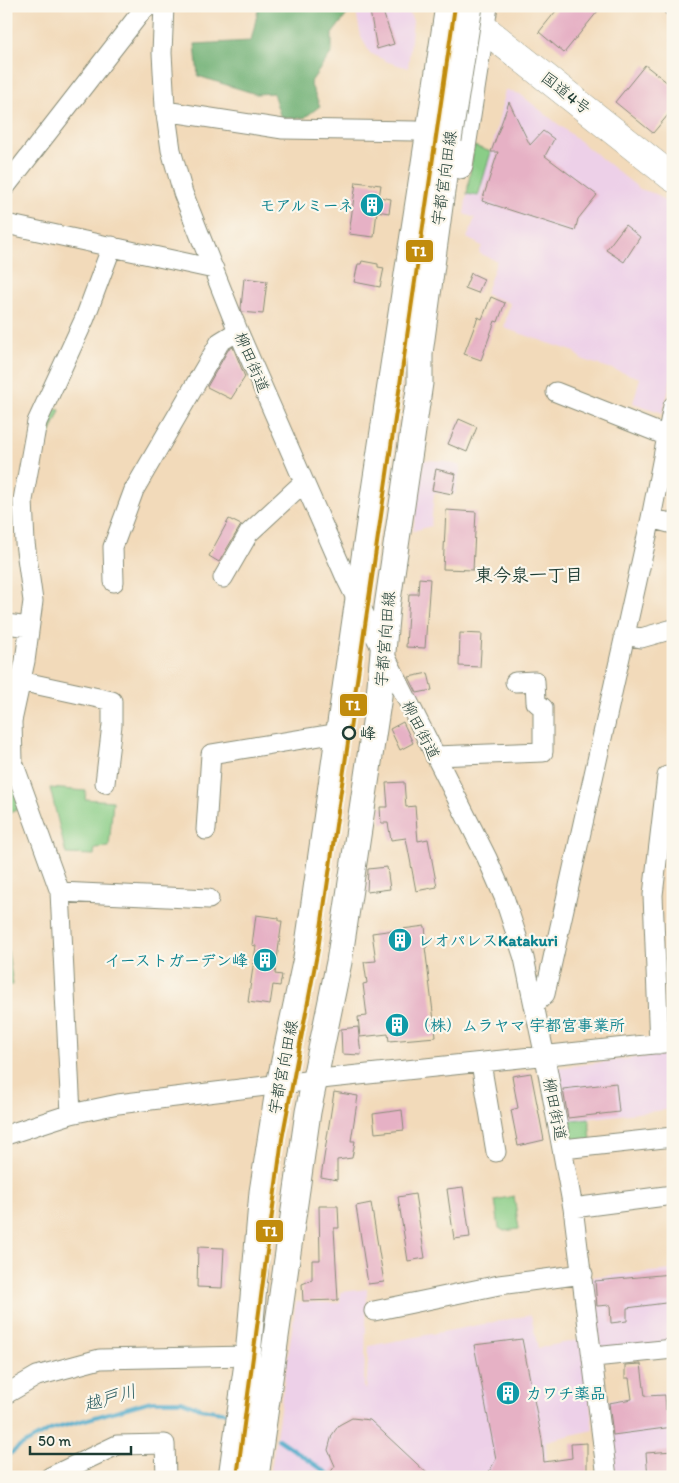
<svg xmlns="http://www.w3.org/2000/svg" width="679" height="1483" viewBox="0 0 679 1483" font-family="Itim,'Klee One',sans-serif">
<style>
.built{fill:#edd0e8}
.green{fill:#8acd87;stroke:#54855e}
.forest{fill:#6fb074;stroke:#477654}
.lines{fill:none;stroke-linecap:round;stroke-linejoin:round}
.stream{stroke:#4ba9c9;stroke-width:4}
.building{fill:#e6b1c5}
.minor-casing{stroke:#888c77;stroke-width:21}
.major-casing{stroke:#888c77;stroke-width:27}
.highway-casing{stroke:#888c77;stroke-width:29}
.minor{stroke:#fff;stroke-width:19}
.major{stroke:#fff;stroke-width:25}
.highway{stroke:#fff;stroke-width:28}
.major-bridge-casing{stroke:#888c77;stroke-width:27;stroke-linecap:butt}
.major-bridge{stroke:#fff;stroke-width:25}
.tram-1-casing{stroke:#fbf7ec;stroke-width:8}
.tram-1{stroke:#c18c0d;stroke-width:4}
.stop-dot{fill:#fbf7ec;stroke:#1f3d34;stroke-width:2.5}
.labels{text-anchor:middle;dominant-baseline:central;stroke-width:4.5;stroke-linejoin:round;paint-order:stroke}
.street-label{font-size:16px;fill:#1f3d34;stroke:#fbf7ec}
.culture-label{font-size:16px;font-weight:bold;fill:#0d838f;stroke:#fbf7ec;text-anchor:start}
.stop-label{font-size:16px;font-weight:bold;fill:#1f3d34;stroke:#fbf7ec;text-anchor:start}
.neighbourhood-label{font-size:18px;font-weight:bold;fill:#1f3d34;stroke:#fbf7ec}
.water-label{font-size:18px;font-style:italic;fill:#2c5d61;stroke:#fbf7ec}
.line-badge{stroke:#fbf7ec;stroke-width:2}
.badge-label{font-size:14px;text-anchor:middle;font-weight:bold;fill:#fff}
</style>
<rect width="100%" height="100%" fill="#fbf7ec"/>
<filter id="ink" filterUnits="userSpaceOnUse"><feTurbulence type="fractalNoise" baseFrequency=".02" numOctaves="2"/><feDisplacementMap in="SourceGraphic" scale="10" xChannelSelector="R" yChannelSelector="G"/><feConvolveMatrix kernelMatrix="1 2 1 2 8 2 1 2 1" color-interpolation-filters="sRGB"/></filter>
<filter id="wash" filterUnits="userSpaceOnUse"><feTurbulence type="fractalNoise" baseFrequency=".0096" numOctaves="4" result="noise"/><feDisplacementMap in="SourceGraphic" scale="20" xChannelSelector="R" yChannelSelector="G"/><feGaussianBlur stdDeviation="1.12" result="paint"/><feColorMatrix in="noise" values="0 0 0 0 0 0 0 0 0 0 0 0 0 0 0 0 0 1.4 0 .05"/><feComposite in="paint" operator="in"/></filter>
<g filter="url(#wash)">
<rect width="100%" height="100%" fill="#f2daba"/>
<path class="built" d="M355,6H406L408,8L413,21L408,68L388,62L370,53L361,37Z
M505,90L520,94L640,189L656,194L673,208V371L663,413L633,403L640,378L581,359L575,352L504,328L510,303L485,294L497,261L479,253L482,246L467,238L475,218L464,214L467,194L478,196L480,192L497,128Z
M424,460L444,461L461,466L455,494L434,493L431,526L413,531Z
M673,1053V1109L565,1121L556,1068Z
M673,1270V1343L600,1350L591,1277Z
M367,1289L364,1389L366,1390L369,1346L531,1315L538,1348L584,1339L593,1430L546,1441L547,1477H270L296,1302L340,1303V1292Z
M666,1392L667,1409H673V1477H615L606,1401Z"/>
<path class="green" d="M474,146L491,152L478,196L467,194Z
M49,406L60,410L48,439L39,435Z
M6,772L22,807L6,815Z
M50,788L86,791L85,799L113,801L109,847L95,848L94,855L66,854Z
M6,940L13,985H6Z
M589,1118L591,1141L577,1143L568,1137L565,1121Z
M514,1196L519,1229L504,1231L499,1228L495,1200Z"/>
<path class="forest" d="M259,6H348L349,12L332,34V52L310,83L320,106L304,118H281L273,93L256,94L198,76L195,44L251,41Z"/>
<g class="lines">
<path class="stream" d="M278,1439L333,1477
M6,1457L19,1447L50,1430L151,1401H182L202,1409L228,1413"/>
</g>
<g id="blocks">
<path class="building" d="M369,6H381L394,44L377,49Z
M560,6H602L564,53L539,32Z
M645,65L673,87V109L653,133L615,102Z
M509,102L530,145L543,131L554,139L545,156L597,195L578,219L575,231L482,201L498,152H491Z
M356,182L381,185L379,197L391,199L389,213L377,211L374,237L349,234Z
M625,225L640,237L624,262L606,250Z
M362,261L378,264V267L384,268L380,287L354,282L358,264H361Z
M471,273L484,279L478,293L465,288Z
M244,278L267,281L263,314L242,312L241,308Z
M491,297L505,303L498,322L495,321L481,360L464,354L478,317L482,319Z
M233,347L245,377L231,399L207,387L228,350Z
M459,419L477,427L467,452L448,444Z
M436,469L456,474L452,494L432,490Z
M446,510L476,512L473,570L443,569Z
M229,519L241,525L219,562L209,556Z
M419,578L430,579L425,648L406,647L409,594H418Z
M460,633L482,634L480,667L459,666Z
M428,673L432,690L417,693L409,677Z
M403,722L413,743L400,750L390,729Z
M404,782L406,807L415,806L418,841L428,839L437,887L416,891L406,838L391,840L388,823H381L380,807H388L386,783Z
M387,867L390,889L367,892L368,869Z
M256,915L279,918V921H282L275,974L282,975L280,986L273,985L270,1005L248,1002L256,946L252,945Z
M425,926L427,947H425L436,1037L389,1041L388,1034L360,1037L358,1017L367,1016L363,984L367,983L364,962L376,961L372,933Z
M358,1027L361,1055L342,1054L341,1029Z
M531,1073L544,1140L518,1146L511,1110L518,1108L512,1076Z
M616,1083L619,1112L568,1118L563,1089Z
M334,1092L358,1096L351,1141H355L352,1158L337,1160V1180L321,1177Z
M402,1110L404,1130L375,1133L373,1114Z
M463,1187L470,1237L454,1239L447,1189Z
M415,1194L425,1258L408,1261L398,1197Z
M371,1203L384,1282L368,1284L356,1206Z
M319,1206H338L339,1228H334L338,1300L303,1301L302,1284L312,1280V1260H320Z
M198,1247L224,1248L222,1288L197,1287Z
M671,1274L673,1302L627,1308V1321L611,1323L610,1305L597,1306L595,1281Z
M522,1339L542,1440L544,1462L572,1458L571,1444L587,1443V1477H486L496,1459L474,1345Z
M641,1364L645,1396L665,1395L666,1410L673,1409V1427L613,1435L609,1403L632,1399L629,1378H625V1365Z
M352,1418L370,1420L431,1477H327L335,1466L328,1450L332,1435L339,1425Z
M673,1451V1477H648L646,1453Z"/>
</g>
</g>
<g filter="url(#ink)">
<use href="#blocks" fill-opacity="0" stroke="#888c77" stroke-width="1"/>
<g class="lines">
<g class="minor-casing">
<path id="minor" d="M164,6L162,53L165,107L171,150L183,193L238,331L346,578L487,858L504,897L524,958L545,1057L573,1208L607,1477
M672,6L673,7
M165,111L283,129L416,131
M6,186L142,11L149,6
M6,224L214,269
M556,392L667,436
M651,518L673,524
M223,578L249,533L304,482
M114,582L113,547L134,490L220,342L238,331
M6,624L29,627
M624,635L641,638L673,629
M20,681L112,701V725L105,783
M435,756L543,752V708L536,702L535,681L515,682
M206,830L211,754L339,733
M60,892L209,899
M535,1004L545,994L651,518L673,406
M659,1044L653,895L667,776H673
M481,1063L496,1152
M71,1114L60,892L13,762L12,721L25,661L33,601L25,543L23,500L37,422L85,318L112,246
M6,1135L71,1114L118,1104L330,1078L673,1042
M563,1149L673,1137
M573,1208L673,1195
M374,1311L499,1285L583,1274
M594,1357L673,1349
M6,1394L37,1376L100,1359L248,1356
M50,1477L117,1445L165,1444L166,1477"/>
</g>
<g class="major-casing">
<path id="major" d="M460,166L485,6
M231,1477L248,1356L262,1192L279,1084L306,958L369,523L448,6
M256,1477L308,1112L339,962L379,696L387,607L420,383V353L449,140"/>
</g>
<g class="highway-casing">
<path id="highway" d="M461,6L481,26L673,178"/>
</g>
<use href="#minor" class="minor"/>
<use href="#major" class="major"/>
<use href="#highway" class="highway"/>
<g class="major-bridge-casing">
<path id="major-bridge" d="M449,140L470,6"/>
</g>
<use href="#major-bridge" class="major-bridge"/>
<g class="tram-1-casing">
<path id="tram-1" d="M237,1477L282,1139L318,949L455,6"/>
</g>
<use href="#tram-1" class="tram-1"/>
</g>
</g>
<defs>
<g id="building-disc" transform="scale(1.25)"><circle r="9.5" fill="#0f9aa8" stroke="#fbf7ec"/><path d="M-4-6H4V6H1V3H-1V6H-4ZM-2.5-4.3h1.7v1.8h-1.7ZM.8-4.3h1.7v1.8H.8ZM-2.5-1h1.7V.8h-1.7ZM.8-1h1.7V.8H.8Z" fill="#fff"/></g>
</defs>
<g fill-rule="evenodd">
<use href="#building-disc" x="372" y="205"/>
<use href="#building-disc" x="400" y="940"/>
<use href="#building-disc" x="265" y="960"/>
<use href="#building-disc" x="397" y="1025"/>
<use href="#building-disc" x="508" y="1393"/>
</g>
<circle class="stop-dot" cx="349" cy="733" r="6"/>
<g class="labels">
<g class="street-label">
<text transform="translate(566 93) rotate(38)">国道4号</text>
<text transform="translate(444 178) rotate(-82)">宇都宮向田線</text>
<text transform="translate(252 362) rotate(67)">柳田街道</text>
<text transform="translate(385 639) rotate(-85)">宇都宮向田線</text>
<text transform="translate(421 730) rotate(63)">柳田街道</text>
<text transform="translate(283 1067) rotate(-79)">宇都宮向田線</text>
<text transform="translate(555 1109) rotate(79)">柳田街道</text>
</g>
<g class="culture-label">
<text x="354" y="205" text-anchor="end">モアルミーネ</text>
<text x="418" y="940">レオパレスKatakuri</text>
<text x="248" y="960" text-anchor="end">イーストガーデン峰</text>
<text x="414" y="1025">（株）ムラヤマ 宇都宮事業所</text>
<text x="526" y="1393">カワチ薬品</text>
</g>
<g class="stop-label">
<text x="360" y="733">峰</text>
</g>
<g class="neighbourhood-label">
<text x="529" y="575">東今泉一丁目</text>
</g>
<g class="water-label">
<text transform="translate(110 1398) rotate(-16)">越戸川</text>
</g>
</g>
<g class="line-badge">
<rect x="405" y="239" width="29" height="24" rx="5" fill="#c18c0d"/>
<rect x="339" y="693" width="29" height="24" rx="5" fill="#c18c0d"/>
<rect x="255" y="1219" width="29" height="24" rx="5" fill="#c18c0d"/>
</g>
<g class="badge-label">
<text x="419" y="256">T1</text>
<text x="353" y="710">T1</text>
<text x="270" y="1236">T1</text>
</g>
<rect width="679" height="1483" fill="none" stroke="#fbf7ec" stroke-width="25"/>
<path d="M30 1446v8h101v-8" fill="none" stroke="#1f3d34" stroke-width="2.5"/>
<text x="38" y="1446" font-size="15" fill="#1f3d34" stroke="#fbf7ec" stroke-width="4" paint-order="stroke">50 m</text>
</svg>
